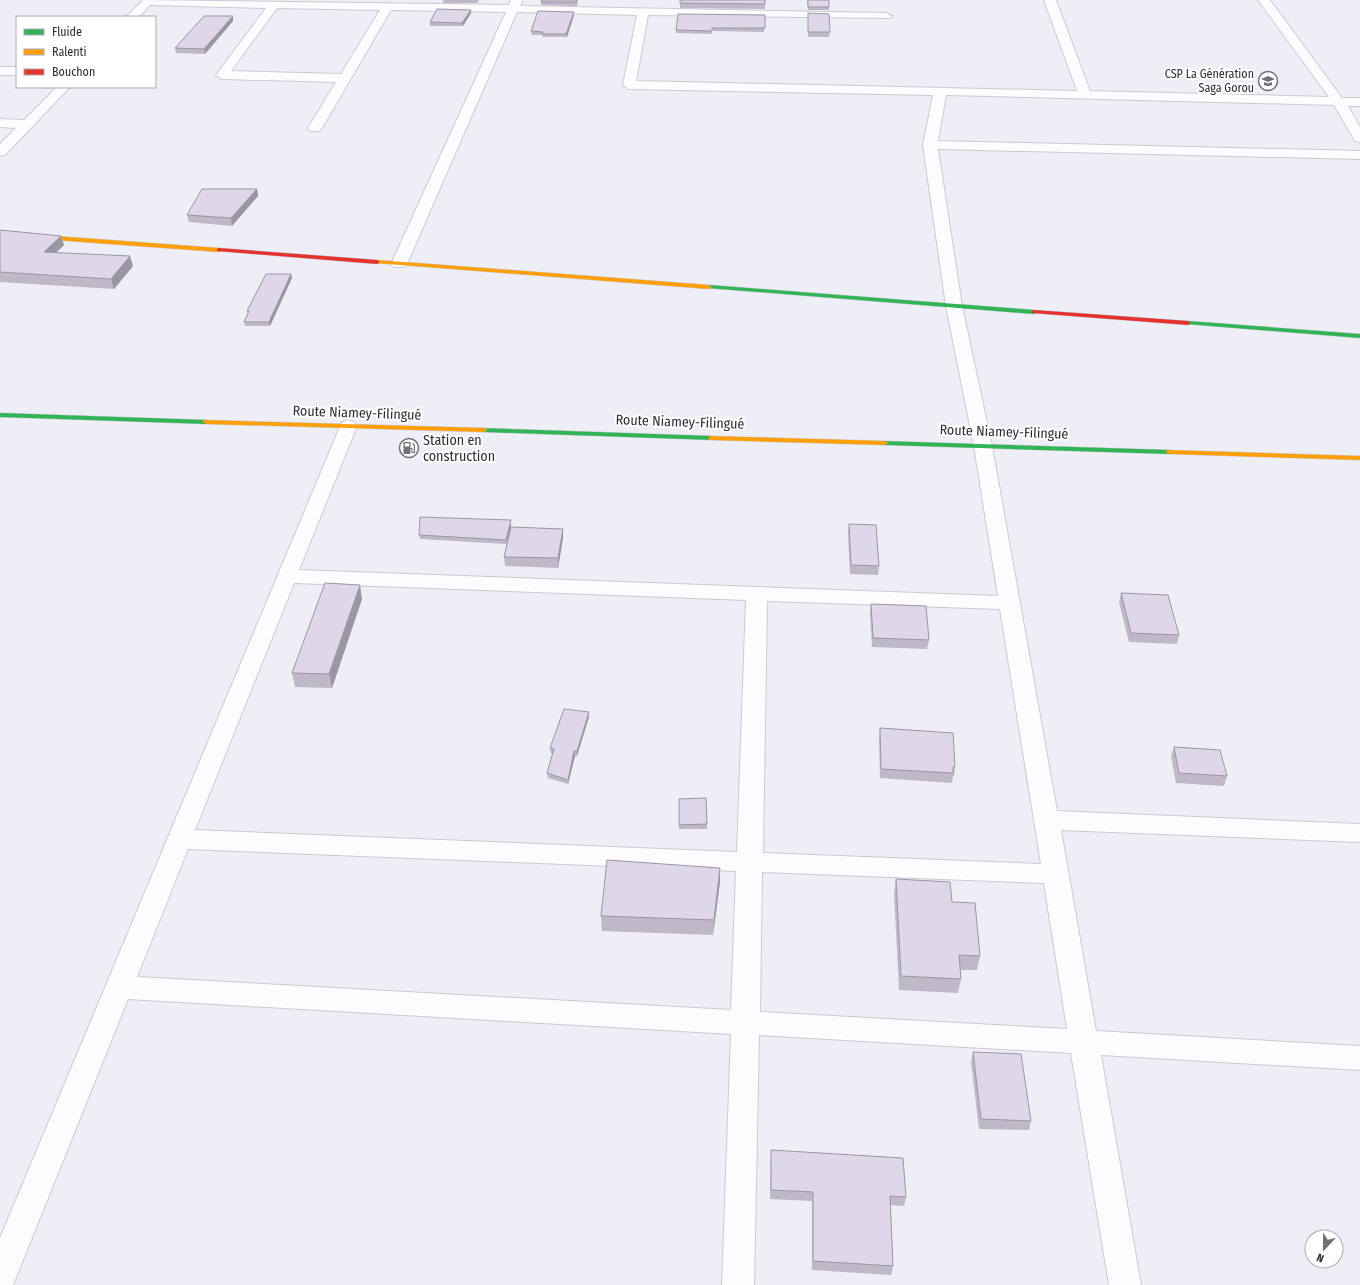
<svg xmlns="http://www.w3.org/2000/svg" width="1360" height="1285" viewBox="0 0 1360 1285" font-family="'Fira Sans Condensed',sans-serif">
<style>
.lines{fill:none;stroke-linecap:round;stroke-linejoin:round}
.street-casing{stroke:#cacbd3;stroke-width:2}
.fast-casing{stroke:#cacbd3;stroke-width:1}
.slow-casing{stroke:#cacbd3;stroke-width:1}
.jam-casing{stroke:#cacbd3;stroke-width:1}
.street{fill:#fcfcfe;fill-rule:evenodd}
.fast{fill:#30b455;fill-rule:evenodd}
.slow{fill:#ff9f0a;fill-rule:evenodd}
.jam{fill:#e5322d;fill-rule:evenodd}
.wall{fill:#bfb8c8}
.shaded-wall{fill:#9b96a3}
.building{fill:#ded6e9;stroke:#9b96a3}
.labels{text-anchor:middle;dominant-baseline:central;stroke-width:4;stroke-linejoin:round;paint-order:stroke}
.far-poi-label{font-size:12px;fill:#2c2e37;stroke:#fff;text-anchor:end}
.street-label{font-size:14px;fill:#2c2e37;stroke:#fff}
.poi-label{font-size:14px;fill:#2c2e37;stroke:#fff;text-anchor:start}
</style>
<rect width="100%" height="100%" fill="#edeef6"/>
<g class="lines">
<g class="street-casing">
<path id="street" d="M143,0L509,5L511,0H523L520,6L886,13L892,16L890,18L648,15L636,81L1077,91L1044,0H1056L1090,91L1329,97L1258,0H1270L1342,98H1360V106H1348L1360,127V142L1355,141L1334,105L946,95L938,141L1360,151V159L938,149L962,306L992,446L1057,811L1360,824V842L1061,830L1096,1031L1360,1046V1070L1101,1055L1141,1285H1109L1071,1053L759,1035L754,1285H722L731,1034L128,999L13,1285H0V1238L342,422L348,420L354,422L357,426L299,570L998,596L974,446L946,306L923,145L933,95L629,89L623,85L637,15L517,12L407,264L405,267H393L391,264L506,12L391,10L322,128L320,131H310L308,128L336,82L222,79L216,75L266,8L150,5L139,17H126ZM277,8L380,10L341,74L231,71ZM294,583L746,600L737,852L195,830ZM767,601L1000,609L1041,864L763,853ZM188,849L736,871L731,1010L137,977ZM762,872L1044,883L1067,1029L760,1012Z
M0,67H17V75H0Z
M57,87H70L5,155L0,156V144L16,128L0,127V119L24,120Z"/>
</g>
<g class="fast-casing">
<path id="fast" d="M709,285L1034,310L1037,312L1034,314L707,288L706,287Z
M1188,321L1360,334V338L1186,324L1185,323Z
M0,413L207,420L211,422L207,424L0,417Z
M481,428L712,436L716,438L712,440L484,432L480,430Z
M882,441L1170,450L1174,452L1170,454L885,445H882Z"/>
</g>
<g class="slow-casing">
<path id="slow" d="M0,232L219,248L222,250L219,252L0,236Z
M377,260L709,285L712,287L709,289L375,263V261Z
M204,420L484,428L488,430L484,432L207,424L203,422Z
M709,436L885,441L889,443L885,445L712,440H709Z
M1167,450L1360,456V460L1170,454L1166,452Z"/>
</g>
<g class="jam-casing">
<path id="jam" d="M219,248L377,260L380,262L377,264L217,251V249Z
M1034,310L1188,321L1191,323L1188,325L1032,313V311Z"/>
</g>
<use href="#street" class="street"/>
<use href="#fast" class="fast"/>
<use href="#slow" class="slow"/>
<use href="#jam" class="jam"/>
</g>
<path class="wall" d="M443,0H479L477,3H443Z
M542,0H578L577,6L541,5Z
M765,0V9L680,8V3Z
M807,0L829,7V10H808Z
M471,10V13L463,26H430V22Z
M574,12V15L567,37H543L542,35H532L531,31Z
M808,13L830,32L829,37H808Z
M765,15L764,32L712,31V34L676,33V30Z
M233,16V21L205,54L176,53L175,48Z
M257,189L258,196L232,226L189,222L187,215Z
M0,230L61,236L64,245L57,252L133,266L114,289L0,282Z
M292,278L270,326H245L244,322L248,313L247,311Z
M849,524L879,566L878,575L850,574L848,533Z
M511,525V527L563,529V538L558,568L505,566L504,557L511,527L506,544L420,539L419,535Z
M1121,593L1179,635L1177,644L1129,642L1119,602Z
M362,599L332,688L295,687L292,673Z
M871,604L929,640L927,649L872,647L870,613Z
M589,717L577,756H575L568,784L548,778L547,773L553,754L551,753L550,748Z
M880,728L955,767L954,776H953L952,783L880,778L879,738Z
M1174,747L1227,776L1224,786L1176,783L1171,756Z
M679,799L707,824V829H679Z
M896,879L952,902L980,956L977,970H960L961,979L958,993L899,990L894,893Z
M720,882L713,935L602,931L601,916Z
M973,1052L1031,1121L1029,1130L979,1129L971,1062Z
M771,1150L906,1197L904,1206L890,1205L893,1266L891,1275L812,1270V1201L770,1199Z"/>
<path class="shaded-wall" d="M471,10V13L463,26L462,23Z
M574,12V15L567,37L566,34Z
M233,16V21L205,54L204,49Z
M257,189L258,196L232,226L231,218Z
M61,236L64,245L47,261L44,252Z
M130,256L133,266L114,289L111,279Z
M291,274L292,278L270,326L269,322Z
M511,520V525L506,544V540Z
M563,529V538L558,568V558Z
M360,585L362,599L332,688L329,674Z
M589,712V717L577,756V751Z
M574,751L575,756L568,784V780Z
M720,868V882L713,935L714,920Z"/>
<path class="building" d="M542,0H577L576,2H541Z
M680,0H765V4L680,3Z
M808,0H829V7H808Z
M437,9L471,10L462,23L430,22Z
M538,11L574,12L566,34H542L543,32L531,31Z
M808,13L829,14L830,32H808Z
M678,14L765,15V28H712V31L676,30Z
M204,16H233L204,49L175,48Z
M202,189H257L231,218L187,215Z
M0,230L61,236L44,252L130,256L111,279L0,272Z
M266,274H291L269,322H244L249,311H247Z
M420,517L511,520L506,540L419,535Z
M849,524L876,525L879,566L851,565Z
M511,527L563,529L558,558L504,557Z
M325,583L360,585L329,674L292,673Z
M1121,593L1168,595L1179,635L1131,633Z
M871,604L926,606L929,640L873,638Z
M564,709L589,712L577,751H574L568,780L547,773L554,749L550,748Z
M880,728L953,733L955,767H953V773L881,769Z
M1174,747L1220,750L1227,776L1179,773Z
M706,798L707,824L679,825V799Z
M607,860L720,868L714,920L601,916Z
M896,879L950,882L952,902L975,903L980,956L959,955L961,979L901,976Z
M973,1052L1021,1054L1031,1121L981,1119Z
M771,1150L903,1158L906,1197L890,1196L893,1266L813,1261V1192L771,1190Z"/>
<defs>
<g id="school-ring" transform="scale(1)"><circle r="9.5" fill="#fff" stroke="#70717a" stroke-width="1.5"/><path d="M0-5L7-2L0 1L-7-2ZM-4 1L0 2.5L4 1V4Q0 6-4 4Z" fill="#70717a"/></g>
<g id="fuel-ring" transform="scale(1)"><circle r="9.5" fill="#fff" stroke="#70717a" stroke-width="1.5"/><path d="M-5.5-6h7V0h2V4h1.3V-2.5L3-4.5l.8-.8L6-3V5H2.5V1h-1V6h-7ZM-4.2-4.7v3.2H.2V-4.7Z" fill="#70717a"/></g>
</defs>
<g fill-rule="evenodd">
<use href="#school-ring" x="1268" y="81"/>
<use href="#fuel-ring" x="409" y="448"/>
</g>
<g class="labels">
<g class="far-poi-label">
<text x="1254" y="74">CSP La Génération<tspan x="1254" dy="14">Saga Gorou</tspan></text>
</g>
<g class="street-label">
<text transform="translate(357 413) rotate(2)">Route Niamey-Filingué</text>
<text transform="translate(680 422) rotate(2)">Route Niamey-Filingué</text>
<text transform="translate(1004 432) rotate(2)">Route Niamey-Filingué</text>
</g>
<g class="poi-label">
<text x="423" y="440">Station en<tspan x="423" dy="16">construction</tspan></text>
</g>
</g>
<rect x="16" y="16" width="140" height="72" fill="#ffffff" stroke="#ababaf"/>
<rect x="24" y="29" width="20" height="6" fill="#30b455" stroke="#ababaf"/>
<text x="52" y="36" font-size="12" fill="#2c2e37">Fluide</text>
<rect x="24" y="49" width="20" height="6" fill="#ff9f0a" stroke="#ababaf"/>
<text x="52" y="56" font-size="12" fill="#2c2e37">Ralenti</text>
<rect x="24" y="69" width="20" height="6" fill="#e5322d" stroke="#ababaf"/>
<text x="52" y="76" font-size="12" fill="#2c2e37">Bouchon</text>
<g transform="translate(1324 1249) rotate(202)"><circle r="19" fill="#ffffff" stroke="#ababaf"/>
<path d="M0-3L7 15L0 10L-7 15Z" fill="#70717a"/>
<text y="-6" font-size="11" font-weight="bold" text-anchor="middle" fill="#2c2e37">N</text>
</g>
</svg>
